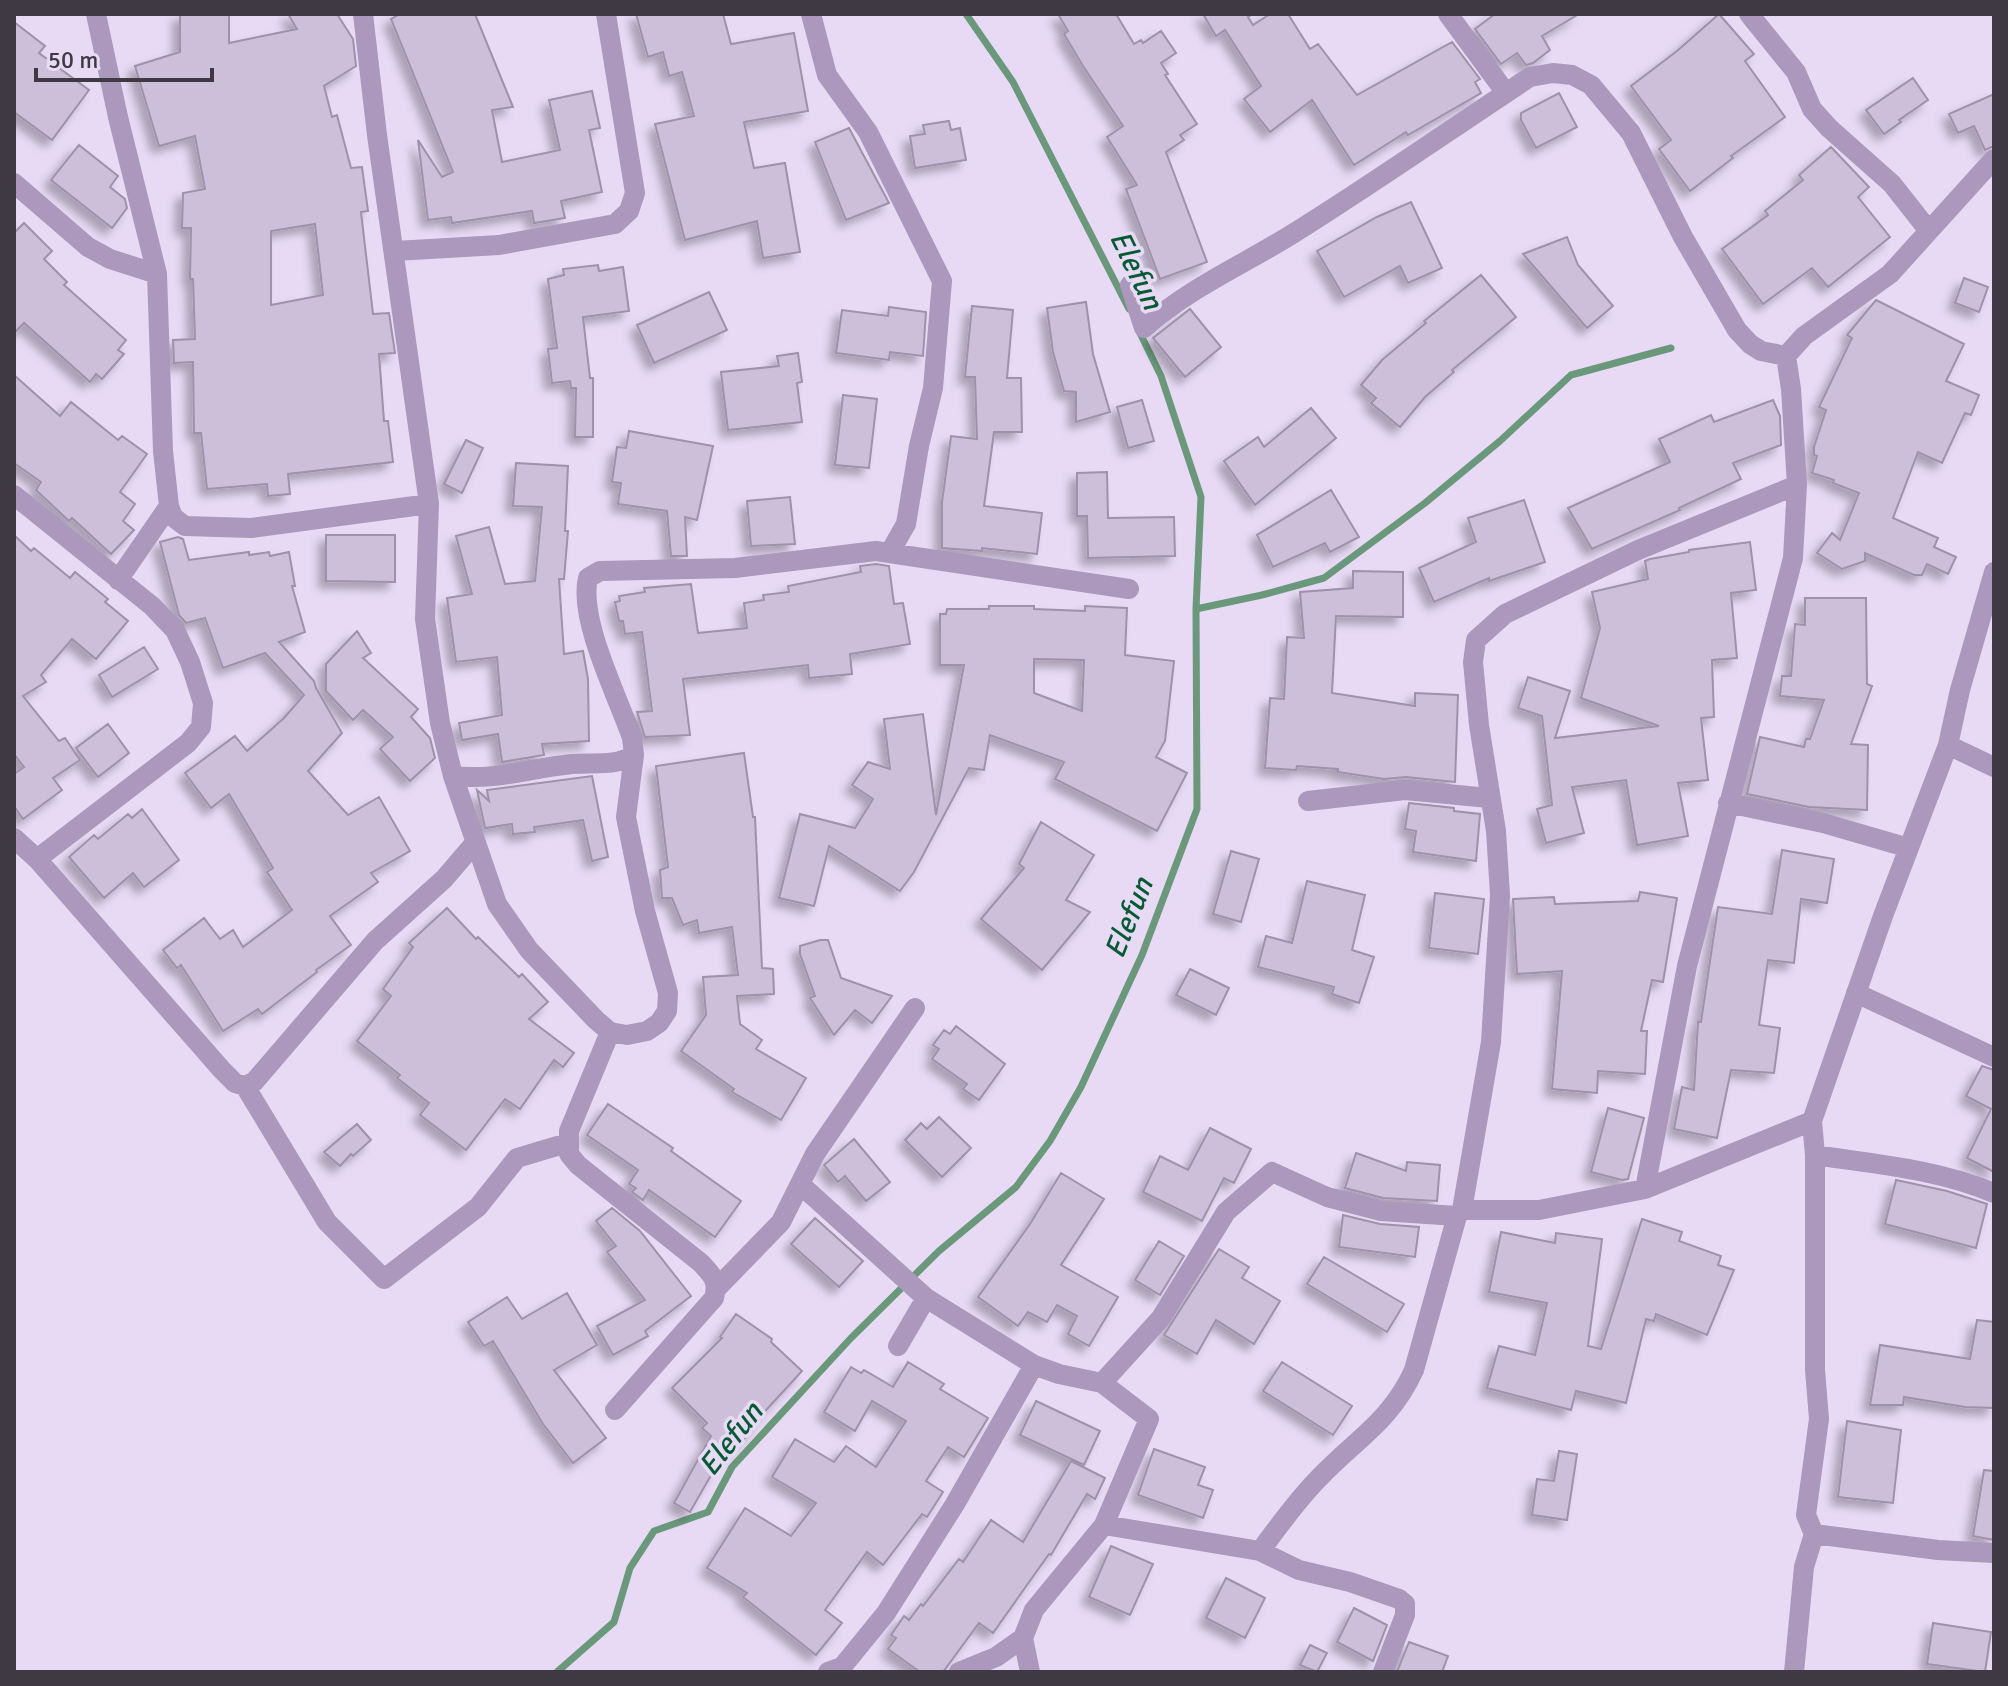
<svg xmlns="http://www.w3.org/2000/svg" width="2008" height="1686" viewBox="0 0 2008 1686" font-family="Signika,sans-serif">
<style>
.lines{fill:none;stroke-linecap:round;stroke-linejoin:round}
.stream{stroke:#69997a;stroke-width:7}
.building{fill:#cdbfd9;stroke:#9f91aa;stroke-width:2;fill-rule:evenodd;filter:url(#shadow)}
.street{stroke:#ac97bd;stroke-width:20}
.labels{text-anchor:middle;dominant-baseline:central;stroke-width:7;stroke-linejoin:round;paint-order:stroke}
.water-label{font-size:30px;font-style:italic;fill:#065b34;stroke:#e8daf5}
</style>
<defs>
<filter id="shadow"><feDropShadow dx="-7" dy="7" stdDeviation="4" flood-color="#0004"/></filter>
</defs>
<rect width="100%" height="100%" fill="#e8daf5"/>
<g class="lines">
<path class="stream" d="M966,14L1013,82L1129,309
M1196,609L1262,595L1324,578L1425,503L1500,441L1571,375L1671,348
M557,1672L614,1622L630,1568L654,1531L708,1512L732,1467L851,1338L939,1251L1016,1187L1050,1141L1081,1087L1142,955L1197,809L1196,609L1201,497L1161,376L1139,331"/>
</g>
<path class="building" d="M180,14H229V43L297,29L288,14H337L353,39L356,66L324,86L332,117L337,115L351,168L362,167L368,211L361,212L373,314L389,313L395,353L379,354L384,421H388L393,462L288,474L290,494L268,496L267,484L207,489L201,433H194L193,362L174,363L173,340L195,339L193,279H190L191,228H182L183,193L205,189L195,136L159,146L135,66L180,52ZM315,224L323,295L271,305V231Z
M400,14H475L513,107L492,110L502,162L560,150L549,100L592,91L600,128L589,130L602,192L561,201L565,218L534,223L532,211L452,223L451,217L428,220L418,140L442,177L453,172L391,19Z
M636,14H723L731,44L794,33L808,111L744,122L754,168L785,163L800,252L763,258L757,221L685,240L655,124L694,116L682,72L669,76L663,52L648,57Z
M1058,14H1116L1134,44L1141,40L1143,43L1161,31L1176,53L1161,63L1168,74L1165,75L1197,124L1180,135L1184,140L1166,152L1207,262L1160,279L1126,189L1137,185L1107,137L1123,126L1083,66L1064,34L1068,31Z
M1203,14H1253L1248,17L1253,25L1270,14H1288L1310,49L1318,44L1357,95L1452,42L1480,79L1475,82L1481,93L1408,135L1406,132L1354,165L1312,100L1270,132L1244,99L1261,86L1225,30L1216,36Z
M1495,14H1579L1542,36L1550,50L1533,63L1526,65L1517,53L1501,64L1475,29Z
M1719,14L1754,54L1745,61L1785,117L1731,156L1733,158L1690,191L1659,149L1671,140L1631,86L1677,51Z
M14,22L45,46L39,53L89,90L52,140L14,112Z
M1913,78L1928,100L1899,120L1901,122L1884,134L1866,110Z
M1559,93L1577,127L1536,148L1521,120V113Z
M1994,94V146L1985,150L1974,126L1958,133L1949,114Z
M949,121L951,130L960,128L966,160L915,168L910,136L925,134L923,125Z
M849,128L889,203L846,220L815,142Z
M79,145L118,176L110,187L125,199L127,208L112,228L51,180Z
M1831,147L1869,187L1858,197L1890,237L1828,287L1812,268L1763,304L1722,249L1768,215L1765,211L1803,180L1799,175Z
M1411,202L1442,268L1408,283L1400,266L1344,297L1317,251L1377,217Z
M24,223L52,251L44,259L67,282L64,285L126,340L118,350L124,354L102,379L96,374L90,382L24,323L14,333V233Z
M1567,237L1578,265L1613,306L1587,328L1523,254Z
M598,265L599,271L623,267L629,311L583,317L590,378H593V437H575L576,388H571L570,381L552,383L548,349L557,348L548,279L564,275L563,269Z
M1481,275L1516,317L1452,370L1454,372L1425,397L1400,427L1371,403L1376,398L1361,385L1382,360L1426,323L1424,321Z
M1964,278L1988,287L1979,312L1955,303Z
M709,292L727,330L654,363L637,325Z
M1876,300L1964,344L1946,381L1979,395L1971,415L1965,413L1942,463L1918,452L1893,518L1938,538L1934,547L1956,557L1948,574L1927,564L1922,575H1914L1865,553V561L1842,569L1817,553L1832,533L1840,540L1859,493L1833,483L1834,480L1812,473L1817,456L1814,455V447L1826,410L1819,407L1852,338L1847,335Z
M1086,302L1093,354L1110,412L1076,422V392L1064,391L1053,352L1047,308Z
M972,306L1013,310L1007,378H1021L1022,432H994L984,506L1042,513L1037,554L982,548V551L942,548V502L951,436L977,439L975,377H965Z
M889,307L926,312L923,356L890,352L889,360L836,353L842,310L888,316Z
M1190,309L1221,347L1185,377L1153,338Z
M798,353L802,382L797,383L802,422L728,430L721,372L779,366L777,356Z
M14,375L60,416L71,402L118,440L122,436L147,454L120,492L135,504L123,521L134,530L111,554L72,518L69,521L36,490L41,482L14,463Z
M843,395L877,399L869,468L835,465Z
M1142,400L1154,441L1128,448L1117,407Z
M1773,400L1780,416L1781,445L1733,463L1741,479L1679,508L1680,510L1592,549L1568,508L1670,462L1659,439L1711,415L1714,422Z
M1311,408L1336,438L1255,505L1224,461L1258,437L1264,447Z
M629,431L713,446L697,520L685,517L687,556H671L667,511L618,504L621,483L612,482L617,447L626,448Z
M466,440L483,448L462,493L444,484Z
M516,463L568,466L565,531H568L564,579H559L564,654L583,651L588,679L589,741L542,744L544,755L502,762L498,734L462,740L459,723L502,715L497,657L456,662L447,598L472,594L456,536L489,527L505,584L535,581L542,507L513,506Z
M1107,472L1108,518L1174,517L1175,556L1088,558L1087,516H1077V473Z
M1331,490L1359,537L1330,552L1325,543L1273,567L1257,535Z
M790,497L795,544L751,546L747,501Z
M1524,500L1545,562L1489,581V578L1434,602L1419,568L1476,542L1468,518Z
M14,535L31,551L34,548L70,578L75,572L108,599L105,602L128,621L96,659L72,639L41,675L46,682L23,696L59,741L65,738L80,760L53,778L62,790L23,819L14,806V774L24,767L14,754Z
M326,535H395V582L326,581Z
M178,537L183,539L189,560L249,552V555L269,552L270,556L289,552L295,586H292L305,632L279,642L314,681L316,688L342,733L308,771L348,815L379,797L410,851L371,873L378,882L330,916L351,945L316,970L317,972L262,1014L258,1009L223,1031L181,965L177,968L163,950L204,918L220,939L233,930L243,947L292,910L267,872L273,868L229,794L211,808L185,773L235,736L247,751L284,718L304,695L265,653L223,668L205,618L186,623L179,615L160,542Z
M1750,542L1756,590L1731,593L1737,658L1712,660L1714,717L1701,718L1708,780L1678,783L1688,836L1637,845L1626,780L1572,787L1584,833L1546,843L1537,809L1552,805L1542,716L1518,708L1528,677L1570,691L1555,738L1659,726L1581,698L1600,628L1592,592L1648,579L1645,561L1650,559L1689,552V550Z
M876,564L889,566L894,604L903,603L910,644L850,654L852,674L809,678L808,665L683,679L690,735L645,737L637,712L652,711L642,632L625,634L623,621H619L615,602L620,601L619,596L645,592L644,588L691,584L698,633L747,628L744,603L764,600L763,595L789,592L788,586L861,572L860,566Z
M1353,571L1403,572V617L1336,616L1332,693L1415,706V693L1458,695L1455,782L1406,777L1384,779L1338,772V769L1297,766L1296,770L1265,768L1270,698L1284,699L1287,637L1304,638L1300,592L1353,588Z
M1805,598H1866L1867,684L1872,686L1851,744L1868,745L1867,810L1809,807L1747,794L1760,737L1804,747L1806,739H1810L1824,700L1780,696L1782,676H1791L1795,624L1805,625Z
M989,606H1034V609L1085,611V606L1127,608L1125,655L1174,661L1165,741L1156,757L1187,773L1157,831L1055,779L1064,762L990,735L984,770L969,768L914,872L900,891L829,846L814,906L779,898L800,814L855,828L873,799L852,785L868,762L890,769L884,719L923,714L936,815L964,665H940V614H946L947,609H989ZM1034,659L1084,660L1082,711L1034,693Z
M357,631L371,653L363,658L418,709L411,717L430,738L435,758L410,781L380,749L393,737L363,710L353,720L326,691V664Z
M144,647L158,669L112,697L99,675Z
M108,724L129,753L98,777L76,748Z
M744,753L753,817H755L762,968L773,969L774,994L737,996L740,1024L762,1040L756,1049L806,1078L781,1120L732,1092L734,1089L681,1051L706,1015L703,977L738,975L732,927L699,933L697,920L683,925L672,898H662L660,870L668,867L656,766Z
M592,776L608,857L592,861L583,820L534,827L535,832L513,834L512,824L485,828L477,790L489,801L487,790Z
M1409,803L1454,808V811L1480,814L1476,861L1413,852L1416,831L1405,829Z
M142,809L179,860L144,887L133,873L104,898L69,857L94,835L98,839L128,814L132,818Z
M1041,822L1094,855L1066,900L1090,912L1042,970L981,919L1024,868L1019,864Z
M1782,850L1834,859L1827,903L1801,899L1794,963L1768,960L1759,1025L1780,1028L1774,1073L1731,1070L1717,1138L1674,1129L1682,1087L1694,1090L1698,1022H1701L1718,907L1772,914Z
M1231,851L1259,859L1241,922L1213,914Z
M1307,881L1365,895L1352,950L1374,957L1359,1003L1332,994L1334,987L1258,967L1266,936L1292,943Z
M1640,892L1677,898L1663,982L1652,980L1641,1031H1647L1645,1074L1598,1071L1597,1093L1552,1089L1562,971L1517,974L1513,899L1554,897L1555,904L1638,901Z
M1435,893L1484,899L1478,954L1429,948Z
M447,908L476,939L478,937L519,977L522,974L548,1002L529,1019L574,1053L563,1067L554,1060L520,1109L505,1099L466,1150L420,1115L429,1103L397,1078L400,1075L357,1041L391,996L383,989L413,947L409,943Z
M820,940H828L841,978L892,996L872,1023L855,1010L834,1035L810,998L815,996L800,954V946Z
M1190,969L1229,988L1216,1015L1176,995Z
M956,1026L1005,1064L979,1100L963,1089L967,1084L932,1059L939,1049L933,1045L944,1030L950,1034Z
M1982,1066L1994,1070V1172L1967,1158L1991,1109L1966,1096Z
M608,1104L673,1148L671,1151L741,1201L715,1237L649,1190L643,1200L632,1192L636,1188L629,1184L638,1170L587,1135Z
M1608,1108L1644,1118L1628,1179L1622,1180L1591,1172Z
M939,1117L971,1148L942,1177L905,1140L921,1123L927,1129Z
M357,1124L371,1140L353,1156L351,1154L340,1166L324,1152Z
M1210,1128L1251,1149L1234,1183L1224,1178L1202,1221L1143,1192L1160,1156L1188,1170Z
M854,1139L890,1182L866,1201L845,1176L838,1182L824,1165Z
M1356,1153L1406,1171L1407,1162L1440,1165L1437,1201L1383,1198L1345,1188Z
M1061,1173L1104,1199L1061,1265L1118,1297L1089,1346L1068,1334L1077,1316L1057,1305L1047,1322L1028,1312L1018,1326L978,1297L1030,1224Z
M1896,1180L1947,1191L1987,1204L1976,1248L1885,1224Z
M612,1208L640,1231L691,1296L645,1331L648,1336L613,1355L597,1326L645,1300L607,1252L616,1246L596,1221Z
M1343,1215L1380,1224L1419,1227L1415,1257L1339,1247Z
M815,1218L863,1261L839,1287L791,1244Z
M1642,1219L1682,1232L1679,1241L1721,1256L1718,1265L1734,1270L1707,1335L1656,1314L1654,1321L1646,1319L1626,1403L1576,1391L1571,1410L1487,1388L1499,1346L1535,1355L1547,1303L1489,1292L1501,1232L1555,1243L1556,1233L1602,1239L1588,1346L1601,1349Z
M1159,1241L1184,1256L1160,1295L1135,1280Z
M1219,1249L1249,1267L1242,1278L1280,1301L1254,1344L1216,1320L1197,1354L1164,1335Z
M1324,1257L1404,1304L1387,1332L1307,1284Z
M567,1293L597,1345L554,1370L606,1438L573,1463L543,1424L493,1341L484,1346L468,1322L507,1297L522,1319Z
M736,1314L772,1339L771,1342L802,1371L757,1420L759,1422L731,1454L726,1449L690,1512L674,1503L711,1436L702,1428L707,1423L672,1388L722,1338L720,1337Z
M1977,1320L1994,1322V1408L1965,1407L1904,1397L1903,1405H1870L1880,1345L1970,1359Z
M908,1362L944,1384L940,1389L988,1418L964,1457L948,1447L926,1481L943,1492L927,1517L922,1514L883,1565L867,1552L825,1610L842,1623L816,1655L743,1597L747,1593L707,1568L745,1508L791,1536L816,1503L772,1477L795,1439L834,1462L846,1446L876,1467L906,1421L872,1401L855,1431L824,1412L851,1367L861,1373L864,1370L893,1387Z
M1282,1362L1352,1406L1333,1435L1263,1391Z
M1036,1401L1100,1431L1084,1465L1020,1435Z
M1847,1421L1901,1430L1893,1503L1838,1497Z
M1154,1449L1205,1467L1198,1485L1213,1490L1203,1518L1138,1495Z
M1559,1451L1577,1454L1567,1520L1532,1515L1537,1479L1554,1481Z
M1071,1461L1105,1478L1095,1499L1087,1494L1051,1555L1049,1554L993,1633L979,1623L943,1672H920L888,1649L896,1638L891,1635L904,1616L909,1620L921,1604L923,1606L959,1559L963,1562L991,1520L1023,1542Z
M1984,1470L1994,1471V1540L1973,1536Z
M1111,1546L1153,1564L1130,1615L1089,1597Z
M1226,1578L1265,1598L1245,1638L1206,1618Z
M1354,1608L1387,1625L1373,1661L1337,1642Z
M1933,1623L1991,1632L1985,1672L1927,1664Z
M1409,1642L1448,1656L1442,1672H1397Z
M1310,1645L1327,1653L1317,1672L1300,1665Z"/>
<g class="lines">
<path class="street" d="M96,14L118,117L157,274L163,451L169,506L173,517L185,526L251,528L429,504
M363,14L377,135L429,504L425,619L440,723L453,776L497,904L529,950L596,1020L610,1032L627,1035L647,1031L659,1023L667,1011L668,993L645,911L626,817L634,755L632,738C618,697 578,619 588,578L600,571L735,568L876,551L1129,589
M811,14L827,75L868,132L942,281L933,388L919,446L906,524L890,552
M1448,14L1506,93
M1749,14L1796,72L1812,109L1829,128L1892,184L1929,231
M14,183L88,247L110,259L157,274
M395,251L499,245L615,224L629,211L635,193L606,14
M1130,285L1144,328C1189,288 1243,265 1294,233C1374,183 1451,129 1530,77L1553,73L1572,75L1591,85L1631,133L1683,237L1737,330L1750,344L1761,351L1786,356
M14,495L152,606L175,630L190,662L203,703L201,727L188,743L37,859
M1994,572L1960,690L1948,745L1883,916L1812,1121L1815,1155V1370L1819,1419L1806,1515L1814,1534L1938,1550L1994,1553
M118,580L169,506
M1948,745L1994,767
M453,776C496,781 530,768 572,764C594,762 614,767 634,755
M1308,801L1405,790L1489,798
M1728,803L1823,823L1909,848
M14,838L37,859L222,1070L235,1083L245,1086L254,1082L375,941L444,879L474,844
M1856,993L1994,1057
M610,1032L569,1131V1154L578,1165L701,1263C712,1275 719,1281 714,1298L615,1410
M245,1086L327,1222L384,1279L478,1207L517,1158L567,1143
M1815,1155C1875,1164 1937,1169 1994,1193
M801,1185L926,1298
M1645,1189L1687,966L1793,558L1797,485L1791,389L1786,356L1804,336L1890,274L1994,159
M1462,1210H1539L1645,1189L1812,1121
M717,1288L781,1222L815,1154L915,1008
M898,1346L926,1298L1034,1365L1059,1374L1102,1383L1149,1419L1104,1525L1034,1610L1023,1638L1030,1672
M1102,1383L1161,1318L1226,1212L1272,1172L1327,1197L1381,1211L1457,1216
M1104,1525L1260,1551L1299,1570L1350,1582L1399,1599L1405,1604V1615L1383,1672
M1260,1551C1279,1526 1297,1500 1319,1478C1356,1439 1391,1421 1414,1370L1457,1216L1462,1210L1491,1042L1500,895L1496,831L1479,725L1473,662L1476,640L1505,614L1638,550L1797,485
M828,1672L842,1667L886,1613L955,1504L1034,1365
M959,1672L996,1657L1023,1638
M1794,1672L1804,1567L1814,1534"/>
</g>
<g class="labels">
<g class="water-label">
<text transform="translate(1136 270) rotate(64)">Elefun</text>
<text transform="translate(1129 918) rotate(-68)">Elefun</text>
<text transform="translate(731 1439) rotate(-52)">Elefun</text>
</g>
</g>
<rect width="2008" height="1686" fill="none" stroke="#3f3944" stroke-width="32"/>
<path d="M36 68v12h176v-12" fill="none" stroke="#3f3944" stroke-width="4"/>
<text x="48" y="68" font-size="24" fill="#3f3944" stroke="#e8daf5" stroke-width="6" paint-order="stroke">50 m</text>
</svg>
